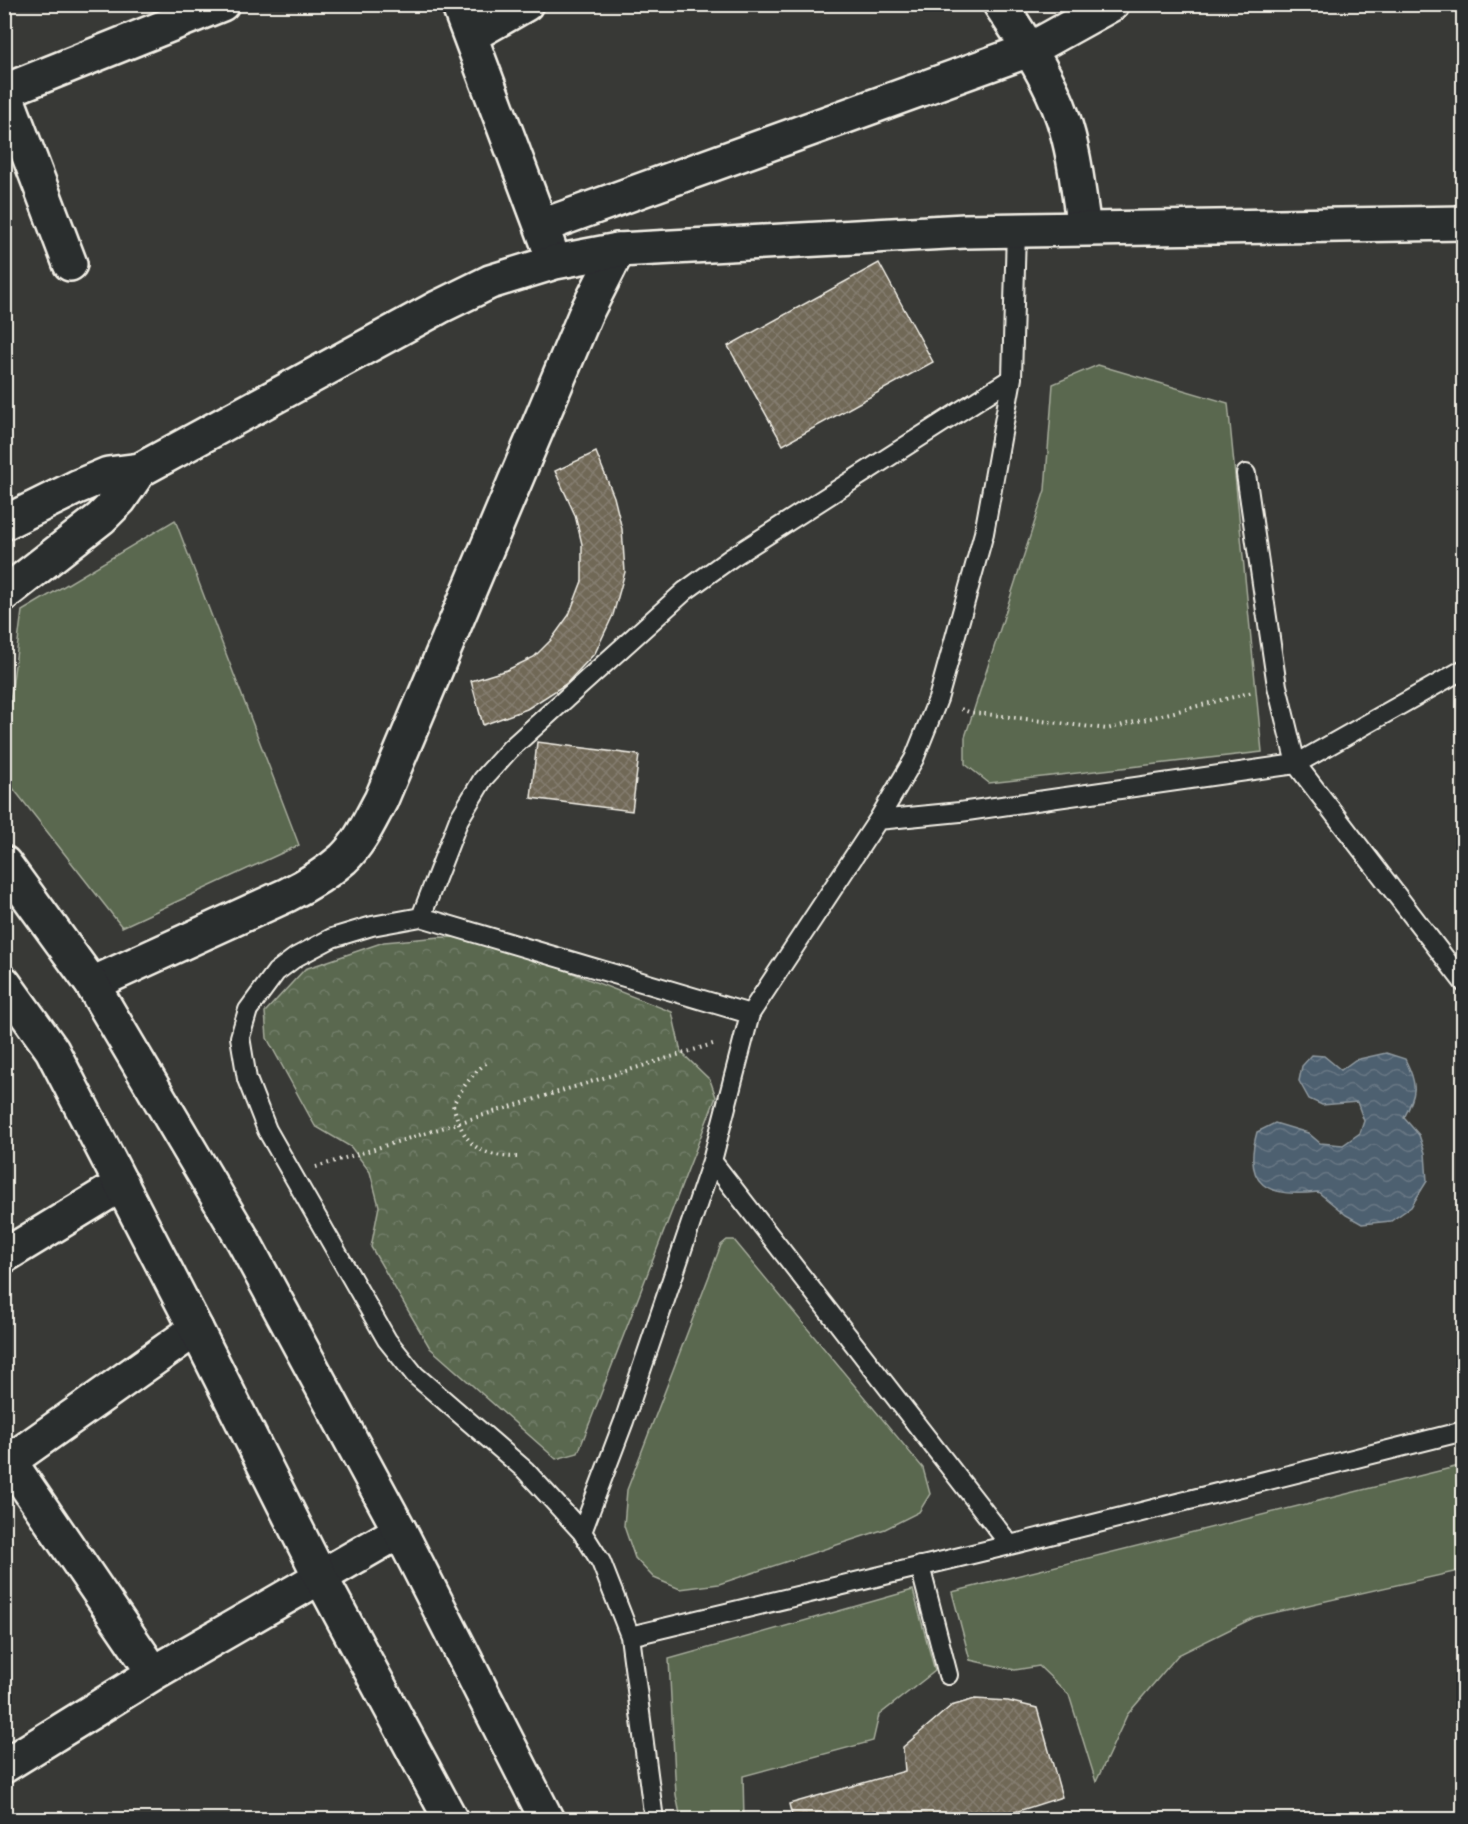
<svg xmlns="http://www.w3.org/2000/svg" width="1468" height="1824" viewBox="0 0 1468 1824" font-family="Caveat,sans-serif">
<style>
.grass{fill:#5a6850;stroke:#a7ac9c;stroke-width:1.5}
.park{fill:url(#park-crowns);stroke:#a7ac9c;stroke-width:1.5}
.water{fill:url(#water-waves);stroke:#909aa0;stroke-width:1.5}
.building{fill:url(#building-cross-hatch);stroke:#f4f1e8;stroke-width:1.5}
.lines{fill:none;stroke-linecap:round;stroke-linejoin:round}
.lane-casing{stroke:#f4f1e8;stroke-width:22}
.street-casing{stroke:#f4f1e8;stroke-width:38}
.secondary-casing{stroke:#f4f1e8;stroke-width:38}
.path{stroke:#f4f1e8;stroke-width:4;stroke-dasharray:1.5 4.5;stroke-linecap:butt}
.lane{stroke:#2a2d2e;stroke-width:18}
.street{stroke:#2a2d2e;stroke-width:33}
.secondary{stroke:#2a2d2e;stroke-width:33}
</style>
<defs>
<pattern id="park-crowns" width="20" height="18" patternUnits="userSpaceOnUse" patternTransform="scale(1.5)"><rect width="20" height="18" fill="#5a6850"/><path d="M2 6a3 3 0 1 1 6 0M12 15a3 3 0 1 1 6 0" fill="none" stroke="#727e69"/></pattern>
<pattern id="water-waves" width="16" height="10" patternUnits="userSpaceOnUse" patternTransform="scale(1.5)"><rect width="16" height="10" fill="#4e6070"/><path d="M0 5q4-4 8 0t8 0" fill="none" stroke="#687784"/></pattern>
<pattern id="building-cross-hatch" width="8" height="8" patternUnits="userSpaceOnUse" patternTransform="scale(1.5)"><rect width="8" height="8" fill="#6f6757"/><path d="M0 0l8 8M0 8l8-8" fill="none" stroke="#847d6f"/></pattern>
</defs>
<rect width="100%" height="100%" fill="#383936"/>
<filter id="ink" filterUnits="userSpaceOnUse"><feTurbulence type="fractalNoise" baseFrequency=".0167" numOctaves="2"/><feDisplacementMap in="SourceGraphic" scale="12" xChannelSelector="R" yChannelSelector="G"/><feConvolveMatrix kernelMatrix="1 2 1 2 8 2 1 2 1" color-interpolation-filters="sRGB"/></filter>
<g filter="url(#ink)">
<path class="grass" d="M1098,365L1228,403L1262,752L989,783L965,764V737L1045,490L1053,384Z
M175,520L299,845L122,927L5,778V742L22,611Z
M727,1240H734L923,1468L930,1494L919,1512L885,1529L719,1584L680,1589L654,1578L635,1558L624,1526L627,1490L721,1245Z
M1463,1465V1570L1255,1617L1178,1655L1127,1715L1096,1782L1069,1695L1039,1666L1015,1670L970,1660L952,1592Z
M913,1590L935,1671L879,1715L873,1741L743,1776L744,1819H681L676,1795L669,1659Z"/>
<path class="park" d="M440,937L483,938L672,1012L681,1052L710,1080L716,1097L578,1453L556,1459L430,1348L371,1247L379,1206L370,1172L351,1147L315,1126L267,1038L265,1012L305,969L384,942Z"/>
<path class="water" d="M1386,1053L1405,1059C1418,1085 1417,1093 1404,1118L1419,1135L1425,1153L1427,1181L1411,1207L1391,1221L1362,1224L1346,1215L1318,1192C1268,1198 1242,1186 1257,1132L1275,1123L1308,1133L1320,1143L1343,1145L1360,1133L1364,1121L1357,1102L1322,1105L1309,1099L1299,1081L1302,1066L1312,1055L1324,1056L1341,1070L1355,1060Z"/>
<path class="building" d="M879,263L933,362L783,445L728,346Z
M596,452L614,497L622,529L625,572L613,615L595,653L566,684L527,709L483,725L471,681L507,670L534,657L551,640L569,615L582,581V544L575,515L555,471Z
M537,742L639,755L632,811L531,798Z
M975,1699L1008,1701L1037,1708L1062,1797L990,1820H793L789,1804L905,1771L903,1747L951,1706Z"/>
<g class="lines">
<g class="lane-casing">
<path id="lane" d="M1464,669L1296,764L1464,983
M878,820L960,812L1296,764L1277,686L1246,474
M421,917L459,819L483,779L510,749L685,591L731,558L1012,378
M712,1161L1010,1545
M582,1532L624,1421L712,1161L750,1014L878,820L914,759L938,699L984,533L1012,378L1016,230
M920,1566L948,1675
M630,1636L1010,1545L1464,1431
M654,1820L630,1636L601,1562L582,1532L525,1470L415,1375L387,1340L267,1130L247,1079L240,1037L248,1010L276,972L296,957L332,938L372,926L421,917L750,1014"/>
</g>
<g class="street-casing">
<path id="street" d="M458,4L549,247
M1000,4C1024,41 1049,77 1063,118C1075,153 1078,191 1084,228
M470,36L526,4
M4,90L70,264
M5,91L222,4
M542,226L1029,50L1112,4
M92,984L287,895C307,885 326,874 343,859C360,843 370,820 381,800L585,315L618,250
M4,1256L122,1184
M4,1453L154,1673
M4,1465L196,1329
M4,1766L154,1673L400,1531"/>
</g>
<g class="secondary-casing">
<path id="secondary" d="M4,523L77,487L108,474L140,470L439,307L490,282L555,262L618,250L965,231L1464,223
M4,594L101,518L120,499L140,470
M4,863L92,984L243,1240L400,1531L547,1820
M4,983L52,1050L196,1329L320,1576L451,1820"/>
</g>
<path class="path" d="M961,709L969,712L1107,729L1253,692
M486,1063C471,1075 462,1088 453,1105C464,1145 478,1157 520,1157
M316,1167L716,1043"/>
<use href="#lane" class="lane"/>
<use href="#street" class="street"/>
<use href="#secondary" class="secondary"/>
</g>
</g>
<rect width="1468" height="1824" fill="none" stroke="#2a2d2e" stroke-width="24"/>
<rect x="12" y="12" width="1444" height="1800" fill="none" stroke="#f4f1e8" stroke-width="2" filter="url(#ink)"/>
</svg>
